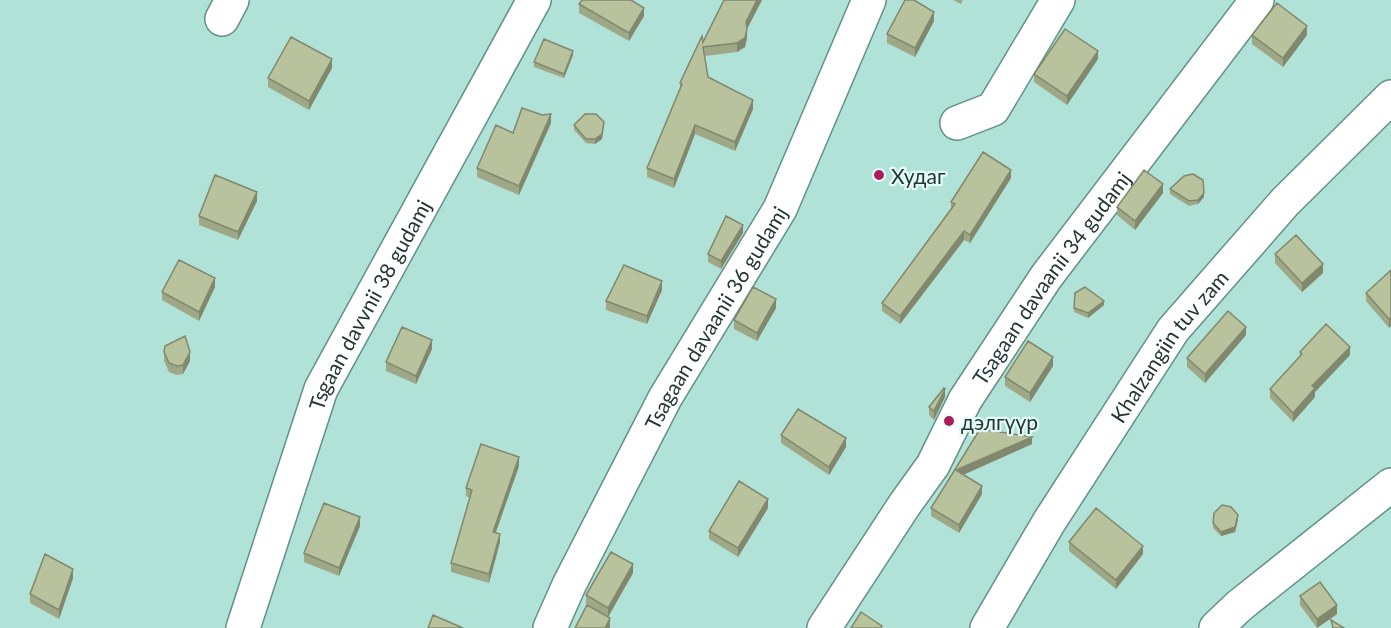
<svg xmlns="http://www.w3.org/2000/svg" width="1391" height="628" viewBox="0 0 1391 628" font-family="Lato,sans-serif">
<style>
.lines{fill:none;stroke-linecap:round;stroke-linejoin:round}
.minor-casing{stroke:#619187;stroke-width:36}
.tertiary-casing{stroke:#619187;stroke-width:36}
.minor{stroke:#fff;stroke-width:33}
.tertiary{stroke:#fff;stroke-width:33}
.wall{fill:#9ea786}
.shaded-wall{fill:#81886d}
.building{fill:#b8c29c;stroke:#81886d;stroke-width:1.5}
.poi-dot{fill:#aa1d5d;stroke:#e5fdf7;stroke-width:2}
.labels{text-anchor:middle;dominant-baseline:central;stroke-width:4.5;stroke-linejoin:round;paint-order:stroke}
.poi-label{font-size:21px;fill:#243733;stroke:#e5fdf7;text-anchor:start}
.street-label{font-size:21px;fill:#243733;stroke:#e5fdf7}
</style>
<rect width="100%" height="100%" fill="#b0e2d7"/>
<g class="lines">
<g class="minor-casing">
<g id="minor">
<path d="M222,19L232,0"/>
<path d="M957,123L993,109L1058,0"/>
<path id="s1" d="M243,628L321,389L534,0"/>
<path id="s2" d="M550,628L569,585L665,398L780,209L869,0"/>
<path id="s3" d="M824,628L905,504L933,465L965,400L1046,277L1257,0"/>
<path d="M1216,628L1239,606L1391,485"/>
</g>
</g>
<g class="tertiary-casing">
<g id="tertiary">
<path id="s4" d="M987,628L1049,522L1173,330L1285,202L1391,97"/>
</g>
</g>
<use href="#minor" class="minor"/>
<use href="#tertiary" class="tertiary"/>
</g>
<path class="wall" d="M762,0L747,28V38L745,47L737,52L705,56L708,77L753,109L735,151L695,134L674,188L647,177V168L680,89V83L703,42Z
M953,0H963L961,4Z
M579,4L644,16L629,41L579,13Z
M934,21L915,57L887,43V34Z
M1252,35H1307L1283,67L1252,44Z
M573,55L564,78L534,67V62Z
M1098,59L1067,105L1034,82V74Z
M332,68L309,110L268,87V78Z
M551,123L519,195L477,177V168L513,133Z
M574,125L604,126L602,139L595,144L586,143L574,130Z
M1011,178L970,243L964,240L900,324L882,311V303L951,208V202Z
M1170,189L1204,197L1198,204L1189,206L1170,194Z
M1163,193L1135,230L1117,215V207Z
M257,201L238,240L199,225V216Z
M743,233L721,269L708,262V254Z
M1275,254L1323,273L1302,292L1275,263Z
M1391,270L1389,328L1366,301V293Z
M215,287L199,321L162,300V292Z
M662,290L647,324L606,310V301Z
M1075,293L1104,305L1088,318L1074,312Z
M776,308L757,341L734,329V320Z
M1246,335L1205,383L1187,367V358Z
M432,349L416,384L386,371V362Z
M164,352L190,361L183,374L177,375L169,372L164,361Z
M1300,352L1350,355L1315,392V397L1293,422L1270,398V389L1300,356Z
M1053,366L1030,402L1005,386V377Z
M945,397L934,420L929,415V407Z
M980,429L1032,444L963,475L982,494L959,533L931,516V508Z
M781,435L846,447L829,475L781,443Z
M519,466L496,532L500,542L489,583L451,572V563L470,498L466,496V488Z
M768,508L738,557L709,539V531Z
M1214,513L1238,520L1235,532L1221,536L1213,528Z
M360,526L339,576L304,562V553Z
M1069,542L1143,554L1116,589L1069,551Z
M633,573L608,617L586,604V595Z
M73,578L59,619L30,603V594Z
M1300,596L1337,614L1317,628L1300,605Z"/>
<path class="shaded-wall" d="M757,0H762L746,31V22Z
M644,8V16L629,41V33Z
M934,12V21L915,57V48Z
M1307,26V35L1283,67V58Z
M747,29V38L745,47L737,52V43Z
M573,51V55L564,78V74Z
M1098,51V59L1067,105V96Z
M332,59V68L309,110V101Z
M753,100V109L735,151V142Z
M551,114V123L519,195V186Z
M604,122L602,139L595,144V139Z
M695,125V134L674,188V179Z
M1011,170V178L970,243V235Z
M1163,184V193L1135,230V221Z
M257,192V201L238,240V232Z
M1204,193V197L1198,204V200Z
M743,225V233L721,269V261Z
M964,231V240L900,324V316Z
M1323,264V273L1302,292V283Z
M215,278V287L199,321V312Z
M662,281V290L647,324V316Z
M776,299V308L757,341V333Z
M1104,301V305L1088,318V313Z
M1391,317V326L1389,328V319Z
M1246,327V335L1205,383V374Z
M432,340V349L416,384V376Z
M1350,347V355L1315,392V397L1293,422V413L1312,386Z
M190,352V361L183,374V365Z
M1053,357V366L1030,402V393Z
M945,389V397L934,420V411Z
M1032,437V444L956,478V470Z
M846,438V447L829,475V467Z
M519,457V466L493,540V532Z
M982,486V494L959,533V525Z
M768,499V508L738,557V548Z
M1238,515V520L1235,532L1221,536V532Z
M360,517V526L339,576V568Z
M500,534V542L489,583V574Z
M1143,546V554L1116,589V580Z
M633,564V573L608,617V608Z
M73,569V578L59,619V610Z
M1337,605V614L1317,628V619Z
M610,618V628H605Z"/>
<path class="building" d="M582,0H631L644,8L629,33L579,4Z
M724,0H757L746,22L747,29L745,38L737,43L703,47L708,77L753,100L735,142L695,125L674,179L647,168L682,84L680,83L702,36L703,42Z
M905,0H914L934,12L915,48L887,34Z
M1277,3L1307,26L1283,58L1252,35Z
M1065,29L1098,51L1067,96L1034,74Z
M291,37L332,59L309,101L268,78Z
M544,39L573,51L564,74L534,62Z
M522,108L542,115L551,114L519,186L477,168L496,125L513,133Z
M585,114H596L604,122L602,134L595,139H586L574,125Z
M983,152L1011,170L970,235L964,231L900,316L882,303L955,204L951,202Z
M1144,170L1163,184L1135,221L1117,207Z
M1193,174L1203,180L1204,193L1198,200L1189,201L1170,189L1184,176Z
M215,175L257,192L238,232L199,216Z
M726,216L743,225L721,261L708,254Z
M1296,235L1323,264L1302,283L1275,254Z
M179,260L215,278L199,312L162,292Z
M624,265L662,281L647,316L606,301Z
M1391,270V317L1389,319L1366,293Z
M753,287L776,299L757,333L734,320Z
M1085,287L1104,301L1088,313L1074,308L1075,293Z
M1228,311L1246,327L1205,374L1187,358Z
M1326,324L1350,347L1312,386L1315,388L1293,413L1270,389L1302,354L1300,352Z
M402,327L432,340L416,376L386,362Z
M185,336L190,352L183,365L177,366L169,363L164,352L165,346Z
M1028,341L1053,357L1030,393L1005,377Z
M944,388L945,389L934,411L929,407Z
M798,409L846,438L829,467L781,435Z
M980,429L1032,437L956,470L982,486L959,525L931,508Z
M481,444L519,457L493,532L500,534L489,574L451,563L472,490L466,488Z
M739,481L768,499L738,548L709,531Z
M324,503L360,517L339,568L304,553Z
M1222,505L1231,507L1238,515L1235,527L1221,532L1213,523L1214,513Z
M1096,508L1143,546L1116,580L1069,542Z
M611,552L633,564L608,608L586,595Z
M45,554L73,569L59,610L30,594Z
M1320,582L1337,605L1317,619L1300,596Z
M587,605L610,618L605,628H575Z
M861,612L882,626L881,628H851Z
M433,615L463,628H428Z
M1331,620L1344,628H1333Z"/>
<g class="poi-dot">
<circle cx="879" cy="175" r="6"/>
<circle cx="949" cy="421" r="6"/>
</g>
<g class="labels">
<g class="poi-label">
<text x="891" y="175">Худаг</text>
<text x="961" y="421">дэлгүүр</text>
</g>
<g class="street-label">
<text stroke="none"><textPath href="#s3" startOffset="418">Tsagaan davaanii 34 gudamj</textPath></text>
<text stroke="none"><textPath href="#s1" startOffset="348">Tsgaan davvnii 38 gudamj</textPath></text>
<text stroke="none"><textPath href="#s2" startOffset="352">Tsagaan davaanii 36 gudamj</textPath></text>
<text stroke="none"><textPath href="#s4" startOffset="336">Khalzangiin tuv zam</textPath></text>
</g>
</g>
</svg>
